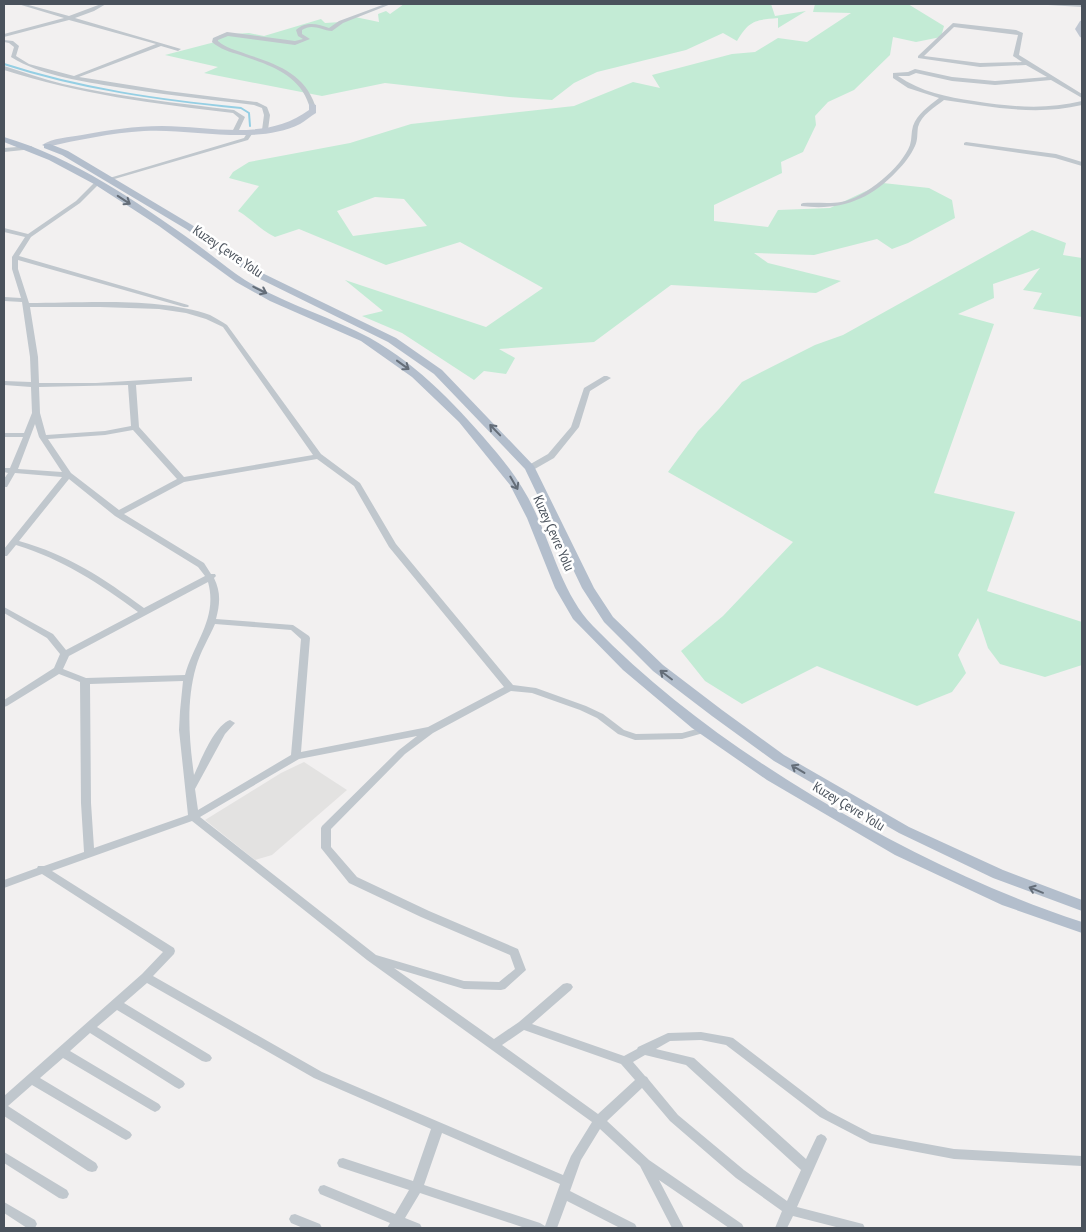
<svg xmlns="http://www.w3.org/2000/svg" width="1086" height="1232" viewBox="0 0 1086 1232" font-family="'PT Sans Narrow',sans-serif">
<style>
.education{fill:#e3e2e1}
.green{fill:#c3ebd5;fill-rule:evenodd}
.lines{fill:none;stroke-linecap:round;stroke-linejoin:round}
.stream{stroke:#95cfe4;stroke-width:2}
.street{fill:#c0c7cd;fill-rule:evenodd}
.secondary{fill:#c0c7d2;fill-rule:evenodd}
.primary{fill:#b3becc;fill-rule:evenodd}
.oneway{stroke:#646d78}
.labels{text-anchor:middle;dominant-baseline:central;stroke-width:5;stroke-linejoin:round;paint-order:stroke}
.street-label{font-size:14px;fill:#4a525c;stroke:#fff}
</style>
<rect width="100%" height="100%" fill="#f2f0f0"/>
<path class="education" d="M304,762L347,790L272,855L255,860L205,820L281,773Z"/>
<path class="green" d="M404,4H771L775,16L806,11L778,28V18C754,20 749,21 737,41L723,33L686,50L597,72L574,83L552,100L509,97L385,83L322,96L204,73L218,67L165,55L215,42L220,35L249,33L264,36L321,19L325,23L341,22L355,17L379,22L378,14L386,11L390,14Z
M815,4H908L944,26L941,37L916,42L893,37L890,55L854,90L828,102L815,116L816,125L803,152L781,162L782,173L714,205V221L768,227L778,210L830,208L883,183L929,188L952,200L955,218L908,243L892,249L877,239L814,255L754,253L768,263L841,281L816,293L671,285L594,342L499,349L515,358L506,374L484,371L474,380L402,333L362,316L383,311L345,280L486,327L543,288L460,242L386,265L299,229L275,237C260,230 252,219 238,211L259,186L229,178L233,172L249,162L350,143L411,124L574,106L633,82L660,88L652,75L732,54L755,52L778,38L807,42L851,13L813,12ZM375,197L404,199L427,226L353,236L337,211Z
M1032,230L1066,243L1063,255L1082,258V317L1033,309L1042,293L1023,290L1040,268L993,284L994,298L958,314L994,324L934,493L1015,512L987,591L1082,622V665L1045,677L1000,664L988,648L978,618L958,655L966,673L952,692L917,706L817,666L742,704L705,681L681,651L723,616L793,542L668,472L698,431L719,409L742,382L815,345L843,335Z"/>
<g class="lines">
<path class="stream" d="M4,64C81,89 160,100 241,108L249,113L250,126"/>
<path class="street" d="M18,4H25L69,16L101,4H106L94,11L75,18L181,49L178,51L161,46L79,77L167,91L257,102L267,107L270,115L268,130L265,132L262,130L264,115L262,108L254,105C206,99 157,94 110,86C76,80 40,75 11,57L14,47L9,43L4,42V40L13,41L19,46L16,56L29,64L74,76L156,44L69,20L4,37V34L64,18Z
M385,4H391L343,23L332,31C321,30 312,23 302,30V34L310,39L295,45L228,36L218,40V41C226,48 236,50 246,54C276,64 304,73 315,105L312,107L309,105C299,74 269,65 240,55C230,52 220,49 212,42L213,38L227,32L295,41L303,39L298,36L296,30C306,21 318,24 329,28L339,21Z
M1046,4L1082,5V7L1048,5Z
M953,23L1016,30L1023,33L1019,55L1082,94V98L1051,80L995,85L952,81L916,73L909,76H898C921,92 947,97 974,101C1011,107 1046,110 1082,101V105C1036,116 991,107 944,100C935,107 921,115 918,127C917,133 918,140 915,146C911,155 904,164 897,171C870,200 840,211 801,206V204L803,203C816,202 829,204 841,202C865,198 902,167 910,145C912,139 911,132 913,126C917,114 929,106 939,98L908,88L893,78V73L908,72L915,69L952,77L995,81L1047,77L1026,65L980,67L918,58V56ZM954,27L1018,35L1013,56L1022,62L980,63L924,56Z
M4,66C24,72 43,79 63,84C119,97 177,103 234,110L245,117L239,130L236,132L233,130L239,118L233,113C155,104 78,94 4,70Z
M249,130L254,131L248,140L111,180L106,179L244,138Z
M966,142L1056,154L1082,162V166L1055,158L964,145V143Z
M31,146L34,148L33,149L4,152V148Z
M95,182L100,183L80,203L31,237L19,256L188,305L189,306L188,307H184L18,260V269L29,303C83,303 160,297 210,315C216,318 222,322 227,325L321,454L360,483L396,544L513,685L536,688L586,706L603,714L624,730L636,734L682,733L704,727L709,730L707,732L682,739L635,740L618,734L597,718L580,710L532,693L511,691L433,733L405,754L331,829V847L357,877L429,911L518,949L526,970L505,989L501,990L464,989L394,968L494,1039L519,1022L563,984L567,983L571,984L573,987L571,990L532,1024L624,1056L637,1049L638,1047L668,1033L701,1032L729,1037L733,1038L828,1111L872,1134L954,1149L1082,1156V1166L954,1159L870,1143L820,1117L726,1045L701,1040L670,1041L656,1049L694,1058L806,1159L817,1136L821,1134L825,1136L827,1139L797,1207L859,1223L863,1224L865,1228H840L793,1216L787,1228H775L782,1211L736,1178L670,1121L642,1088L607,1121L649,1160L742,1224L744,1228H729L659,1180L684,1228H672L640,1166L600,1129L581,1160L570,1191L635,1224L637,1228H620L567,1201L557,1228H525L420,1193L405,1218L420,1224L422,1228L400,1227L399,1228H387L390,1223L320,1194L318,1190L320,1186L324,1185L395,1214L409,1190L339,1167L337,1163L339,1159L343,1158L413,1181L431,1129L314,1078L147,983L124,1003L210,1055L212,1058L210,1061L206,1062L202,1061L117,1010L97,1027L183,1081L185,1084L183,1087L179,1089L175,1087L90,1033L70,1051L159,1104L161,1107L159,1110L155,1112L151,1110L63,1058L40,1078L130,1132L132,1135L130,1138L126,1140L122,1138L32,1085L8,1106L96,1163L98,1167L96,1171L92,1172L88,1171L4,1116V1096L142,974L163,952L42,874L4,888V880L37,868L38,866H44L84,852L81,803L80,682L59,674L7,706L4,707V700L54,668L60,654L47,638L4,613V607L53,634L66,650L138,612C99,583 62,559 16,545L7,556H4V549L62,477L15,473L7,487H4V479L8,473L4,472V468H10L23,437H4V433H24L32,413L31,387L4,385V381L31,382L30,357L22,302L4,301V297L21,298L12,269V257L25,237L4,232V228L28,234L76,201ZM30,307H100L159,309L186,313L206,319L223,327L313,455L184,477L139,427L136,385L189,381H192V377L96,383H39L38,357ZM128,385L131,426L105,431L46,435L40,413L39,387ZM35,424L39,437L62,472L18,469ZM133,430L177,479L119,510L71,473L48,439L105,435ZM317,459L354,486L389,547L504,687L428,727L301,752L310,638L309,636L293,625L216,619C220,604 221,592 214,578L216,576L215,574H211L204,563L124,514L184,482ZM69,479L115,516L198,567L205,576L144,608C103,578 69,555 19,541ZM208,582C218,618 194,642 185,675L86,678L63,669L69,656ZM215,624L291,630L301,639L291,755L198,810L195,789L225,734L235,723L230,720C214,726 201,760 194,775C189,739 186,702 196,667C200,652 209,638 215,624ZM183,681L180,711L179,730L188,815L94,848L91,803L90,684ZM417,736L399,750L322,826L321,828V848L349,883L421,917L510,955L515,969L499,982L464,981L376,955L200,817L299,759ZM192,821L367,960L592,1122L571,1156L563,1175L322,1072L153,976L174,954L175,951L174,948L52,871ZM524,1030L621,1064L635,1080L598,1114L502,1045ZM645,1055L686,1065L801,1170L787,1201L744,1170L678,1115L649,1080L647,1077L645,1076L633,1062ZM442,1133L560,1184L545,1226L540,1223L424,1185Z
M604,376H607L611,378L590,391L579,427L554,458L533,470H527L526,468L527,466L548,454L571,427L584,388Z
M4,1152L67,1190L69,1194L67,1198L63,1199L59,1198L4,1163Z
M4,1202L35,1220L37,1224L35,1228H27L4,1213Z
M295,1214L320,1224L322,1228H303L291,1223L289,1219L291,1215Z"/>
<path class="secondary" d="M1082,20V38L1080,37L1075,29L1080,21Z
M309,103L316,105V113C311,116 305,121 300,124C255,146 193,128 144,131C111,133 78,140 46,147L42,145C52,138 70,137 82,135C108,130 135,126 162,126C211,126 266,142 309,110Z"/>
<path class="primary" d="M4,137C74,158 136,201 195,243C212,255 228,269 245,280C285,304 329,316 370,338C420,366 460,409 497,453C513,472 527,493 537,516C554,553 564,596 593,626C659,694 734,748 815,797C900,848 988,891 1082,922V933L1002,905L895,855L767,780L692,728L623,670L573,619L555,588L527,518L510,485L459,422L412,377L361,341L270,301L236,282L159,226L94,184L49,160L4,142Z
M44,144H50L68,151L192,225L256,270L396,338L442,370L534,466L594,588L613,617L663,665L722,710L784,755L909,827L1003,870L1082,900V911L993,878L899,833L774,761L712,716L653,671L604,622L582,588L525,469L434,374L388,342L250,274L186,229L62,155L44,148Z"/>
</g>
<defs><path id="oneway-shaft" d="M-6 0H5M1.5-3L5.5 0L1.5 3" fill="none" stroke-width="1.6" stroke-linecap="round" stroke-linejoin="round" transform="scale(1.25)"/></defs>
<g class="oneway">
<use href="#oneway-shaft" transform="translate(124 200) rotate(33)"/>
<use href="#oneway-shaft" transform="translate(260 290) rotate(26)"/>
<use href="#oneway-shaft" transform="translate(403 365) rotate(36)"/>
<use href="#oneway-shaft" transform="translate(495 430) rotate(-134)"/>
<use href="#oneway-shaft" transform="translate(514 483) rotate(60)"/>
<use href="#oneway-shaft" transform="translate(666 675) rotate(-143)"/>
<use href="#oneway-shaft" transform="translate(798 769) rotate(-149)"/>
<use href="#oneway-shaft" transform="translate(1036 890) rotate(-158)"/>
</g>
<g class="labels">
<g class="street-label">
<text transform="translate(228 251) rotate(34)">Kuzey Çevre Yolu</text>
<text transform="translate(554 533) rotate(66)">Kuzey Çevre Yolu</text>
<text transform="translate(849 806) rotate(31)">Kuzey Çevre Yolu</text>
</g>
</g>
<rect width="1086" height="1232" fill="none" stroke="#4a525c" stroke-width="10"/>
</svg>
